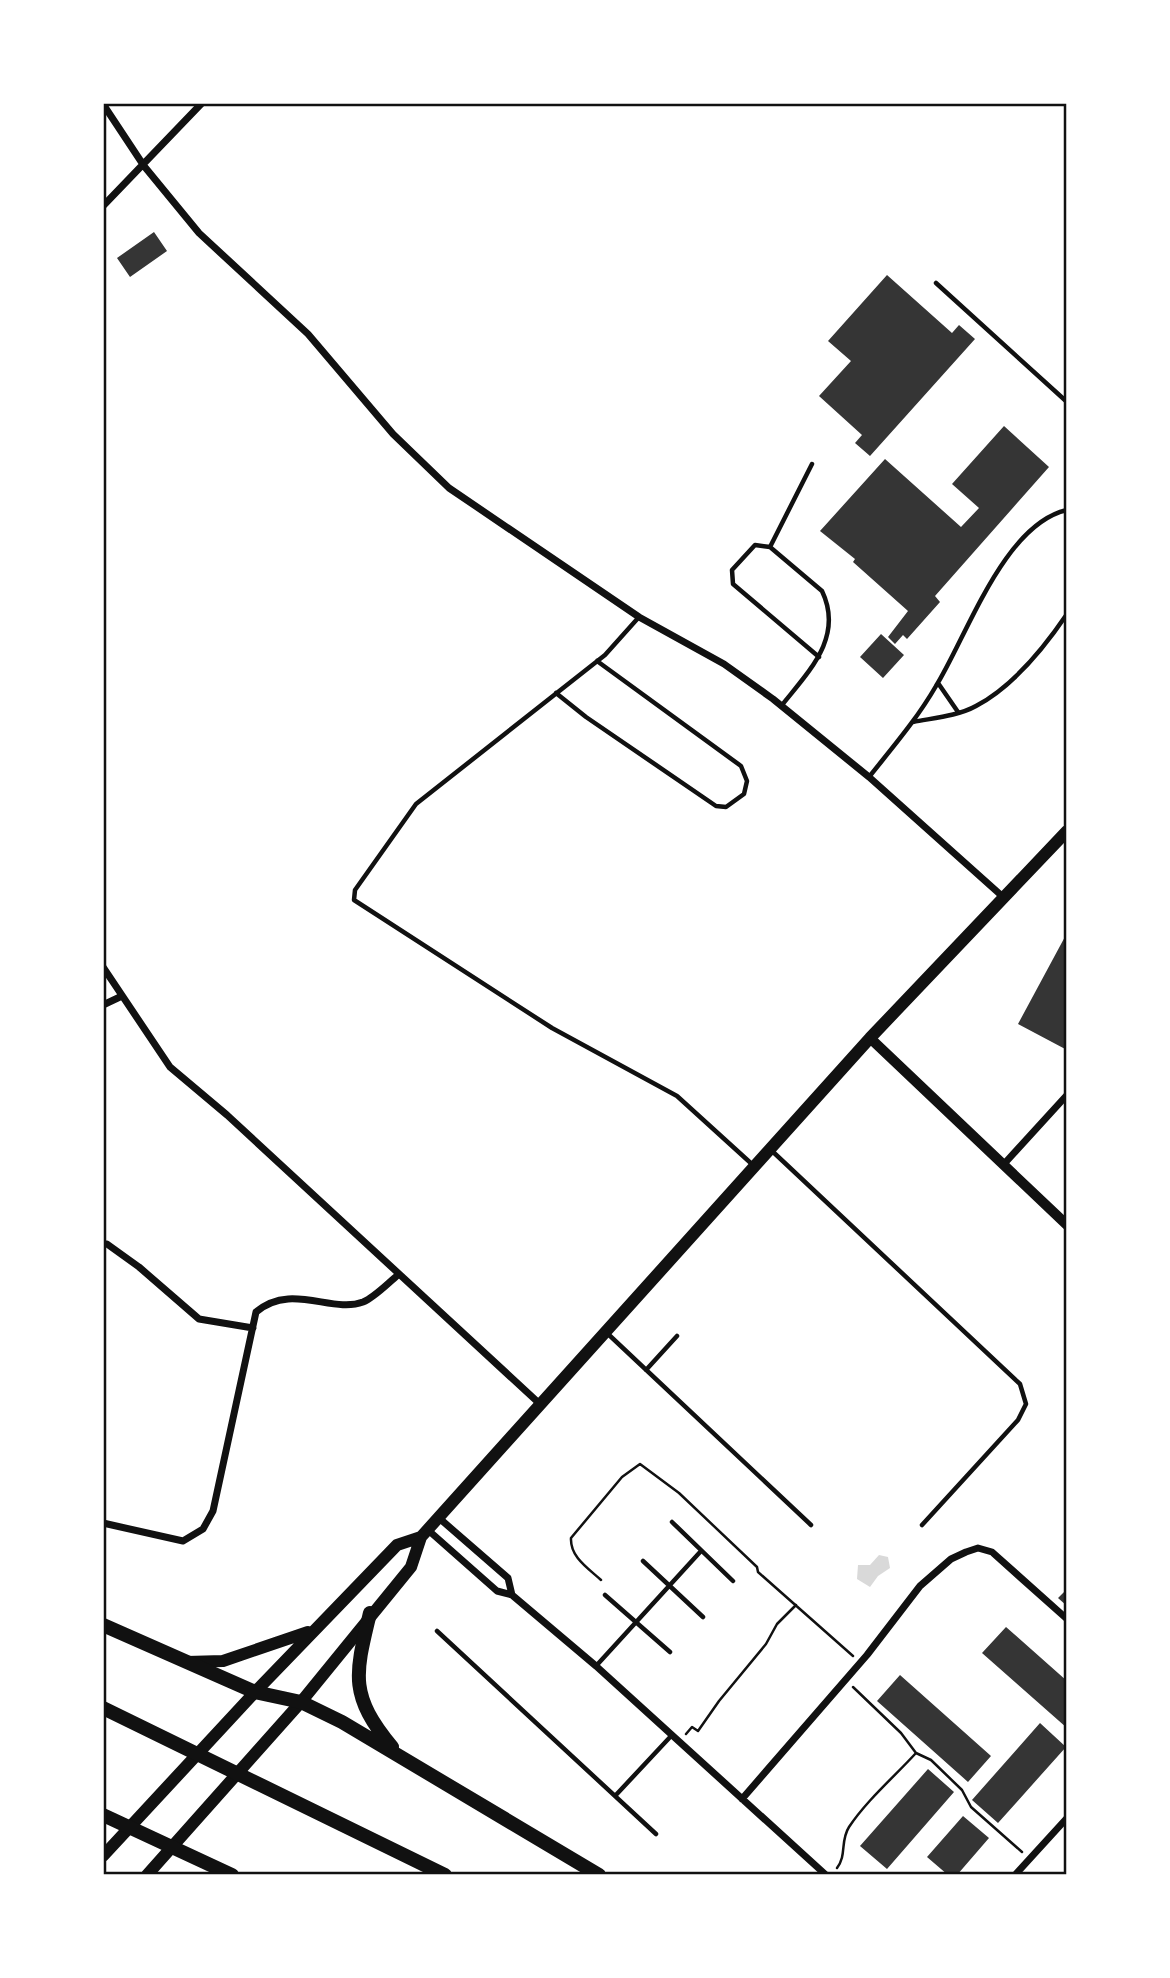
<svg xmlns="http://www.w3.org/2000/svg" width="1170" height="1978" viewBox="0 0 1170 1978" font-family="Signika,sans-serif">
<style>
.water{fill:#d9d9d9}
.building{fill:#353535}
.lines{fill:none;stroke-linecap:round;stroke-linejoin:round}
.path{stroke:#111;stroke-width:2.5}
.service{stroke:#111;stroke-width:4.5}
.minor{stroke:#111;stroke-width:7}
.tertiary{stroke:#111;stroke-width:10}
.secondary{stroke:#111;stroke-width:12}
.primary{stroke:#111;stroke-width:12}
.motorway{stroke:#111;stroke-width:14}
.neatline{fill:none;stroke:#111;stroke-width:2.5}
</style>
<rect width="100%" height="100%" fill="#fff"/>
<path class="water" d="M879,1555L888,1557L890,1568L878,1576L870,1587L857,1579L858,1565H870Z"/>
<path class="building" d="M154,232L167,251L130,277L117,258Z
M887,275L952,333L959,325L975,339L870,456L855,443L862,435L819,396L851,361L828,341Z
M1004,426L1049,467L935,596L940,602L907,639L903,635L895,644L888,637L908,611L853,562L855,559L820,531L885,459L961,527L979,508L952,484Z
M881,634L904,655L883,678L860,657Z
M1067,933V1050L1018,1024Z
M1067,1589V1606L1058,1598Z
M1006,1627L1067,1681V1728L982,1653Z
M900,1675L991,1756L968,1782L877,1701Z
M1040,1723L1066,1747L998,1823L972,1800Z
M928,1769L954,1792L887,1869L860,1846Z
M963,1816L989,1838L957,1875H948L927,1857Z"/>
<g class="lines">
<path class="path" d="M601,1580C588,1568 570,1557 571,1538L622,1477L640,1464L679,1493L757,1567L758,1572L853,1656
M853,1687L901,1733L916,1753L931,1760L962,1790L971,1807L1022,1852
M686,1734L692,1727L698,1731L719,1701L766,1644L777,1624L796,1605
M837,1868C847,1855 840,1841 849,1827C867,1800 894,1777 916,1753"/>
<path class="service" d="M936,283L1067,402
M770,547L812,464
M639,617L605,655L416,804L355,890L354,900L552,1028L677,1096L754,1166
M938,683L958,712
M556,693L586,717L716,806L726,807L744,794L747,781L741,766L597,661
M782,705C809,671 844,637 822,591L770,547L755,545L732,570L733,584L819,657
M913,722C933,718 958,716 976,706C1012,687 1044,648 1067,614
M869,777C892,748 917,719 936,686C967,636 1004,524 1067,510
M771,1150L1020,1384L1026,1404L1018,1420L922,1525
M608,1334L811,1525
M646,1370L677,1336
M672,1522L733,1581
M643,1561L703,1617
M605,1595L670,1652
M437,1631L656,1834
M596,1666L701,1551
M615,1796L672,1735"/>
<path class="minor" d="M103,104L144,166L199,233L308,334L393,434L449,488L639,617L724,664L773,699L869,777L1002,896
M103,206L202,103
M103,967L170,1067L227,1115L541,1405
M103,1005L122,996
M1004,1164L1067,1095
M103,1244H107L139,1267L199,1319L253,1328
M439,1518L508,1578L512,1595
M103,1523L183,1541L203,1529L213,1511L256,1312C291,1282 332,1314 363,1302C375,1297 388,1283 398,1275
M428,1530L497,1591L512,1595L596,1666L826,1875
M742,1799L867,1655L920,1586L951,1559L966,1552L978,1548L992,1552L1067,1619
M1015,1875L1067,1818"/>
<path class="tertiary" d="M870,1038L1067,1225"/>
<path class="secondary" d="M187,1662L223,1661L308,1632
M255,1692L397,1545L421,1537
M301,1702L411,1567L421,1537L870,1038L1067,831"/>
<path class="primary" d="M103,1856L255,1692
M147,1875L301,1702"/>
<path class="motorway" d="M370,1613C355,1675 349,1695 392,1747
M103,1625L255,1692L301,1702L342,1722L599,1875
M103,1708L445,1875
M103,1815L232,1875"/>
</g>
<rect width="1170" height="1978" fill="none" stroke="#ffffff" stroke-width="210"/>
<rect x="105" y="105" width="960" height="1768" class="neatline"/>
</svg>
